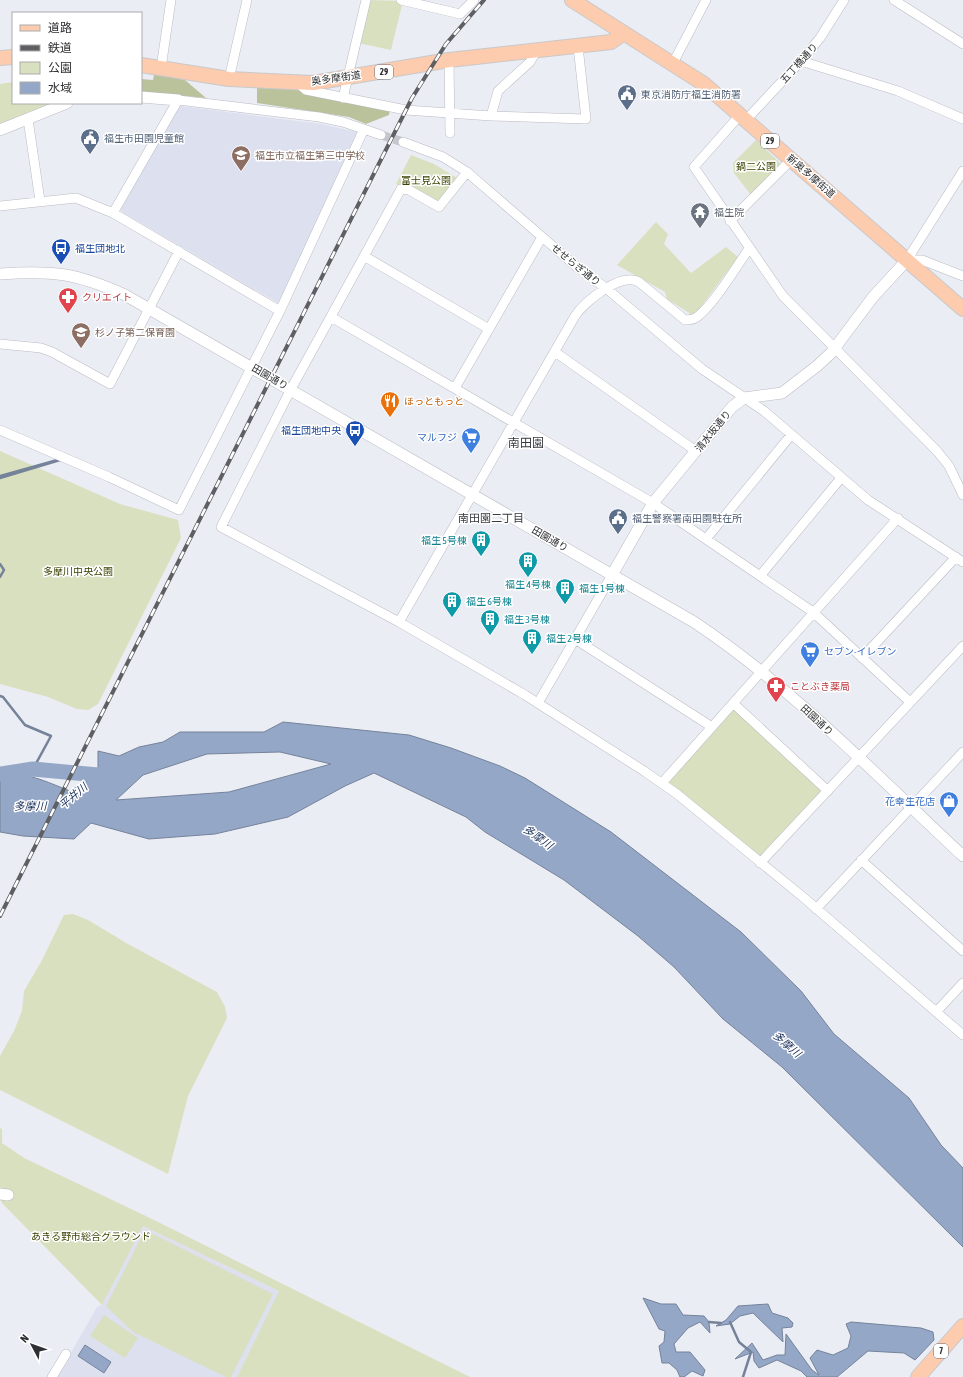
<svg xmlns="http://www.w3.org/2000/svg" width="963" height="1377" viewBox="0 0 963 1377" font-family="'Asap Condensed','Noto Sans JP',sans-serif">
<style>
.built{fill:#dde0ef}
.green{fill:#d9e0bf}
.forest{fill:#bac29c}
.water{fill:#94a7c7;stroke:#75839a;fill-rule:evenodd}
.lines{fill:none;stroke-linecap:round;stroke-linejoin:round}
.stream{stroke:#75839a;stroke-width:2.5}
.river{stroke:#94a7c7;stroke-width:15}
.minor-tunnel{stroke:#c5c7ce;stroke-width:9;stroke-dasharray:9 4.5;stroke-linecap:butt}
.minor-casing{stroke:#babbc3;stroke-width:10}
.tertiary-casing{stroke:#babbc3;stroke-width:12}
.primary-casing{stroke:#c9c9ca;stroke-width:16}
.minor{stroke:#fff;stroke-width:9}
.tertiary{stroke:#fff;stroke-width:11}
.primary{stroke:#fdcbae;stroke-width:14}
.rail-casing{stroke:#5e5f63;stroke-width:4}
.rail{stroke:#fff;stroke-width:2.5;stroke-dasharray:8;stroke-linecap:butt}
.labels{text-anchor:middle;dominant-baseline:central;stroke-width:3;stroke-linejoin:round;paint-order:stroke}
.shield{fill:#fff;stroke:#6d6d70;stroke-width:1}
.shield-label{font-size:9px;font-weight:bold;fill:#2e2f32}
.street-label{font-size:10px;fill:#2e2f32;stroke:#fff}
.service-label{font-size:10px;fill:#4e5e75;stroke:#fff;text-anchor:start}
.education-label{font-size:10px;fill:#785e54;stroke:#fff;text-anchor:start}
.park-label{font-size:10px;fill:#3b4201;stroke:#fff}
.worship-label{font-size:10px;fill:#5b616d;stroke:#fff;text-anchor:start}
.transit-label{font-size:10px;fill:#164399;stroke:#fff;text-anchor:start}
.health-label{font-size:10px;fill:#be3a42;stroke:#fff;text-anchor:start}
.food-label{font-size:10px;fill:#c56008;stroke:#fff;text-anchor:start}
.shop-label{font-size:10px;fill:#366cbe;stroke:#fff;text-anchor:end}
.culture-label{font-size:10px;fill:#0d838f;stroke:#fff;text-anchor:start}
.neighbourhood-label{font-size:11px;fill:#37393f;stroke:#fff}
.water-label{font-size:11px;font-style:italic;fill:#172d58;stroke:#fff}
.quarter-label{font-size:12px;fill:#37393f;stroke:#fff}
</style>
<rect width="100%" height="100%" fill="#ebedf5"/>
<path class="built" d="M181,106L321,124L357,132L358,135L282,301L278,303L122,212L120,208L177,108Z
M143,1226L279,1291L237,1377H57L97,1307L102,1305Z"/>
<path class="green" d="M369,0L403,1L391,50L358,43Z
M13,82V103H65L0,126V84Z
M756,140L782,165L751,195L734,173L733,163Z
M411,155L434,164L457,178L435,205L396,184Z
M656,222L668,234L664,244L691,273L726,247L738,257L694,316L667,299L665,292L617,265Z
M0,451L120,504L178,520L181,538L98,704L88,710L77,709L48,697L0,684Z
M732,708L824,793L761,861L666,784Z
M73,914L88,920L128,944L217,992L225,1007L227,1018L188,1096L168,1174L0,1090V1056L14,1031L22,1011L24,991L41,962L64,915Z
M0,1128L2,1129V1143L24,1158L150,1218L470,1377H237L279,1291L143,1226L102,1305L2,1203L0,1199Z
M145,1230L273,1294L231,1377H226L133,1332L106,1306Z
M104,1315L138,1338L125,1358L90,1336Z"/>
<path class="forest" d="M154,74L185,80L206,98L141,92V79L153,80Z
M257,87H287L390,109L389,115L366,124L349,117L257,103Z"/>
<path class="water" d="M283,722L409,735L451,748L500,766L525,778L611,832L741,932L801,991L834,1034L909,1098L941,1145L963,1168V1247L782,1067L723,1019L674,967L638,936L564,880L485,832L466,817L374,773L345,786L288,817L215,834L149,839L91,823L74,839L23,836L0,832V774C25,771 47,782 70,791L98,775V751L119,756L139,747L163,742L180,732H264ZM280,752L331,764L229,792L116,800L143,775L207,754Z
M643,1298L661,1304H676L683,1315L704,1316L709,1322L710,1333L700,1322L688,1328L674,1344L676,1352H690L705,1370L703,1376L692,1371L684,1377H680L677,1370L669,1363H662L659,1346L664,1342L665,1331L659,1329Z
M768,1304L772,1313L788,1318L793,1323L792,1327L782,1328L783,1342L753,1313L740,1316L730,1324L716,1326L726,1320L738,1306Z
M851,1322L921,1328L933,1332L934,1340L915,1360L904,1353L868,1351L837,1377H807L801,1371L777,1360L759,1368L754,1361L753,1352L735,1359L752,1343L763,1360L777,1355H785L786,1334L812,1370L819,1375L810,1358L817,1350L833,1355L848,1348L851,1336L846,1324Z
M85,1345L111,1362L104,1373L78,1356Z"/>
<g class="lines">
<path class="stream" d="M0,476L61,459
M0,478L60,460
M0,564L4,570L0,577
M0,696L3,697L25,725L51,736L33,769
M709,1322L721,1323
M730,1322L739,1342L751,1352L743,1377"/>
<path class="river" d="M0,774L33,769L98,775L117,769"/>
<path class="minor-tunnel" d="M381,135L403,142"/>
<g class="minor-casing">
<path id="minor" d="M401,0L460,14L474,0
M894,0L963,44
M449,60L450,133
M801,61L898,91L963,119
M673,63L706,0
M161,68L171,0
M229,79L247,0
M298,83L306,90L406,110L491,116L498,91L530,62L537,50
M343,98L366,0
M740,115L694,167L783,296L937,451L949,466L963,495
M491,116L586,119L578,46
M28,119L40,201
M746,120L801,61L820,38L844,0
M403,142L443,157L467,172L577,267L607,289L702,369L764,411L868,500L963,562
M467,172L439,207L409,190L401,189L291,389L221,527L399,622L525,695L644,771L677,794L803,897L963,1035
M0,206L76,198L113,213L280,311
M113,213L178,100L319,117L343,122L381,135
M730,221L792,159
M364,256L489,329
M907,260L963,171
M907,260H922L963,276
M331,317L653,503L813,612L910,702
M0,344L41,348L52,352L110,384L179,251
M555,352L696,451
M455,388L542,237
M0,430L109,477L179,510L280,311L364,129
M706,539L791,435
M760,576L841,478
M399,622L575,316C585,301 621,272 639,282L685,320C689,320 694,319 697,317C715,303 735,268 749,249
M575,639L712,727
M862,658L956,557
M538,703L612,575
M733,703L828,791
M662,783L898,518
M861,860L963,951
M760,863L963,646
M816,909L963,752
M936,1012L963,983
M52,1377L66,1354"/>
</g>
<g class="tertiary-casing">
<path id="tertiary" d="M141,97L178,100
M0,130L67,103
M0,274C53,270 76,273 125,295L694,622C793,688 876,775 963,856
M612,575L653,503L732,407L744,398L782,393L817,366L831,353L873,297L907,260
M0,1194L8,1195"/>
</g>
<g class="primary-casing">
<path id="primary" d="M572,0L704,84L963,309
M0,58L13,57
M141,65L229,79L313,83L449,60L611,42L624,33
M918,1377L963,1326"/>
</g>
<use href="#minor" class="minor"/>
<use href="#tertiary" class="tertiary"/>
<use href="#primary" class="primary"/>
<g class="rail-casing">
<path id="rail" d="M0,916L412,98L446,44L484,0"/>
</g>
<use href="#rail" class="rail"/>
</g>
<defs>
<g id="civic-pin" transform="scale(1)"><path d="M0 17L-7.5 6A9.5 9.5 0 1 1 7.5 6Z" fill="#5c6f8a" stroke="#fff"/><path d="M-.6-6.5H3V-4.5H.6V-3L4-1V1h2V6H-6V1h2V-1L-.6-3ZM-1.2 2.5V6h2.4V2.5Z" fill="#fff"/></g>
<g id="school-pin" transform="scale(1)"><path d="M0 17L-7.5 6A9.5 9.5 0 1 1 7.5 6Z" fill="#8d6e63" stroke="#fff"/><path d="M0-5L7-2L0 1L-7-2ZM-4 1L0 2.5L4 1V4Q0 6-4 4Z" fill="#fff"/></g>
<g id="temple-pin" transform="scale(1)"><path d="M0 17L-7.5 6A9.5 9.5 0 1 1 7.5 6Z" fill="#6b7280" stroke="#fff"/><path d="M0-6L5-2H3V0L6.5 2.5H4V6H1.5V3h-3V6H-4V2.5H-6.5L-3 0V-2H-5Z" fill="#fff"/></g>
<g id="bus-pin" transform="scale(1)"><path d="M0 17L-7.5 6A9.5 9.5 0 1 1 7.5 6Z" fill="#1a4fb4" stroke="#fff"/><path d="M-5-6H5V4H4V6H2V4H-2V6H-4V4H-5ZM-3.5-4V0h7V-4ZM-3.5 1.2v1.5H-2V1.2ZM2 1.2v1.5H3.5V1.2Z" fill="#fff"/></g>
<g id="pharmacy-pin" transform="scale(1)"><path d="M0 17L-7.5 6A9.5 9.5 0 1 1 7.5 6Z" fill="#e0444e" stroke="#fff"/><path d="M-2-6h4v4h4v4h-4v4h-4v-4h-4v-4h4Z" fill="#fff"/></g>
<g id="restaurant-pin" transform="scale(1)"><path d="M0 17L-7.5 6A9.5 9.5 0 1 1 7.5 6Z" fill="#e8710a" stroke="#fff"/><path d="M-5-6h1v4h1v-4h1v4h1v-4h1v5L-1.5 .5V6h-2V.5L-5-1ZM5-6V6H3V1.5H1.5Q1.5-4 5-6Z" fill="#fff"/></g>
<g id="supermarket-pin" transform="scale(1)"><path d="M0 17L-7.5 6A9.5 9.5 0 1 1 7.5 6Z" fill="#3f7fe0" stroke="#fff"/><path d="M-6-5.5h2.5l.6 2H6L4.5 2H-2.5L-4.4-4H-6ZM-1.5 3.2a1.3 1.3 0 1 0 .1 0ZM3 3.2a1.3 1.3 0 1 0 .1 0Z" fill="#fff"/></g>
<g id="building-pin" transform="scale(1)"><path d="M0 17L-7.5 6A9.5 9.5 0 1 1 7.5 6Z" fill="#0f9aa8" stroke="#fff"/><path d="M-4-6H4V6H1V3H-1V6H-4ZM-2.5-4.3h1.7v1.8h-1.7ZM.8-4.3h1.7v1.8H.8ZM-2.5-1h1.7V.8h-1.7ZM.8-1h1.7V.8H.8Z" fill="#fff"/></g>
<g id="shop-pin" transform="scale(1)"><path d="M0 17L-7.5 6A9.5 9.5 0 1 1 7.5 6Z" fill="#3f7fe0" stroke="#fff"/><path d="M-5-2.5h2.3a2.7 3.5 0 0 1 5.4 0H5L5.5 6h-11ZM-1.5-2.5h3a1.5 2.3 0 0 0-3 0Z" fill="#fff"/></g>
</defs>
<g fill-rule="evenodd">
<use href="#civic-pin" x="627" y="94"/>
<use href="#civic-pin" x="90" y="138"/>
<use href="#school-pin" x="241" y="155"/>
<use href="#temple-pin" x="700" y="212"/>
<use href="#bus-pin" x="61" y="248"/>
<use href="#pharmacy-pin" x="68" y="297"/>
<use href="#school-pin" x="81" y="332"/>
<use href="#restaurant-pin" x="390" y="401"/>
<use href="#bus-pin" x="355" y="430"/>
<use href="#supermarket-pin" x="471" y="437"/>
<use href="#civic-pin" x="618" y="518"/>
<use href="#building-pin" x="481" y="540"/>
<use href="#building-pin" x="528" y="561"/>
<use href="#building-pin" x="565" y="588"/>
<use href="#building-pin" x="452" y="601"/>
<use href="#building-pin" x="490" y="619"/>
<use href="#building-pin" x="532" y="638"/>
<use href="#supermarket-pin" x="810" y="651"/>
<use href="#pharmacy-pin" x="776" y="686"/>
<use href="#shop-pin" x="949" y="801"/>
</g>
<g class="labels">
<g class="shield">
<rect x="375" y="65" width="18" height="14" rx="3"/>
<rect x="761" y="134" width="18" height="14" rx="3"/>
<rect x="934" y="1344" width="14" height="14" rx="3"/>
</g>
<g class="shield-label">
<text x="384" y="72">29</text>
<text x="770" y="141">29</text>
<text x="941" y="1351">7</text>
</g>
<g class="street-label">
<text transform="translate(799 63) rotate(-48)">五丁橋通り</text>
<text transform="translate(336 78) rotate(-8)">奥多摩街道</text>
<text transform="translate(811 176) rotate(41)">新奥多摩街道</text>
<text transform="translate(576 265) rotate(39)">せせらぎ通り</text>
<text transform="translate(270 377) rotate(30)">田園通り</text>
<text transform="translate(713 431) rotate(-51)">清水坂通り</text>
<text transform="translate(550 539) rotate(30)">田園通り</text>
<text transform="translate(817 720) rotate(43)">田園通り</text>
</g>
<g class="service-label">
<text x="641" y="94">東京消防庁福生消防署</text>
<text x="104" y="138">福生市田園児童館</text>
<text x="632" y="518">福生警察署南田園駐在所</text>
</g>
<g class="education-label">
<text x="255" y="155">福生市立福生第三中学校</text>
<text x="95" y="332">杉ノ子第二保育園</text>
</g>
<g class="park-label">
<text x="756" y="166">鍋二公園</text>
<text x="426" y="180">富士見公園</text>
<text x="78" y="571">多摩川中央公園</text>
<text x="91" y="1236">あきる野市総合グラウンド</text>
</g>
<g class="worship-label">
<text x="714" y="212">福生院</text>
</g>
<g class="transit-label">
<text x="75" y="248">福生団地北</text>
<text x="341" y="430" text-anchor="end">福生団地中央</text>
</g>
<g class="health-label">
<text x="82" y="297">クリエイト</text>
<text x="790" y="686">ことぶき薬局</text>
</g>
<g class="food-label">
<text x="404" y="401">ほっともっと</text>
</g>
<g class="shop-label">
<text x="457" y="437">マルフジ</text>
<text x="824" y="651" text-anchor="start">セブン-イレブン</text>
<text x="935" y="801">花幸生花店</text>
</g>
<g class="culture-label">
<text x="467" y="540" text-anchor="end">福生 5号棟</text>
<text x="528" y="584" text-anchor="middle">福生 4号棟</text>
<text x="579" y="588">福生 1号棟</text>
<text x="466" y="601">福生 6号棟</text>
<text x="504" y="619">福生 3号棟</text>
<text x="546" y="638">福生 2号棟</text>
</g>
<g class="neighbourhood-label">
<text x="491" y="518">南田園二丁目</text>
</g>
<g class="water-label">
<text transform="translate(73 796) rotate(-40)">平井川</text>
<text x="30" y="806">多摩川</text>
<text transform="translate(538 837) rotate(35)">多摩川</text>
<text transform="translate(787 1044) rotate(41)">多摩川</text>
</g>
<g class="quarter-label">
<text x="526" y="443">南田園</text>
</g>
</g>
<rect x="12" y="12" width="130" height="92" fill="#ffffff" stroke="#abacad"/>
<rect x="20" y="25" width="20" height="6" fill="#fdcbae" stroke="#abacad"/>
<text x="48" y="32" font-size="12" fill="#2e2f32">道路</text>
<rect x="20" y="45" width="20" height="6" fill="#5e5f63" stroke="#abacad"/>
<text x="48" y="52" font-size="12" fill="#2e2f32">鉄道</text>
<rect x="20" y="62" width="20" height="12" fill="#d9e0bf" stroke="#abacad"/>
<text x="48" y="72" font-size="12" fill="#2e2f32">公園</text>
<rect x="20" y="82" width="20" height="12" fill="#94a7c7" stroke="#abacad"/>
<text x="48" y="92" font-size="12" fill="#2e2f32">水域</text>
<g transform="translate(32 1345) rotate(311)" stroke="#ffffff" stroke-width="3" paint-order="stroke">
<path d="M0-3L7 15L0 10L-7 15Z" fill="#2e2f32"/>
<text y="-6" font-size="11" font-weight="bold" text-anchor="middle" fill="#2e2f32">N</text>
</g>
</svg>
